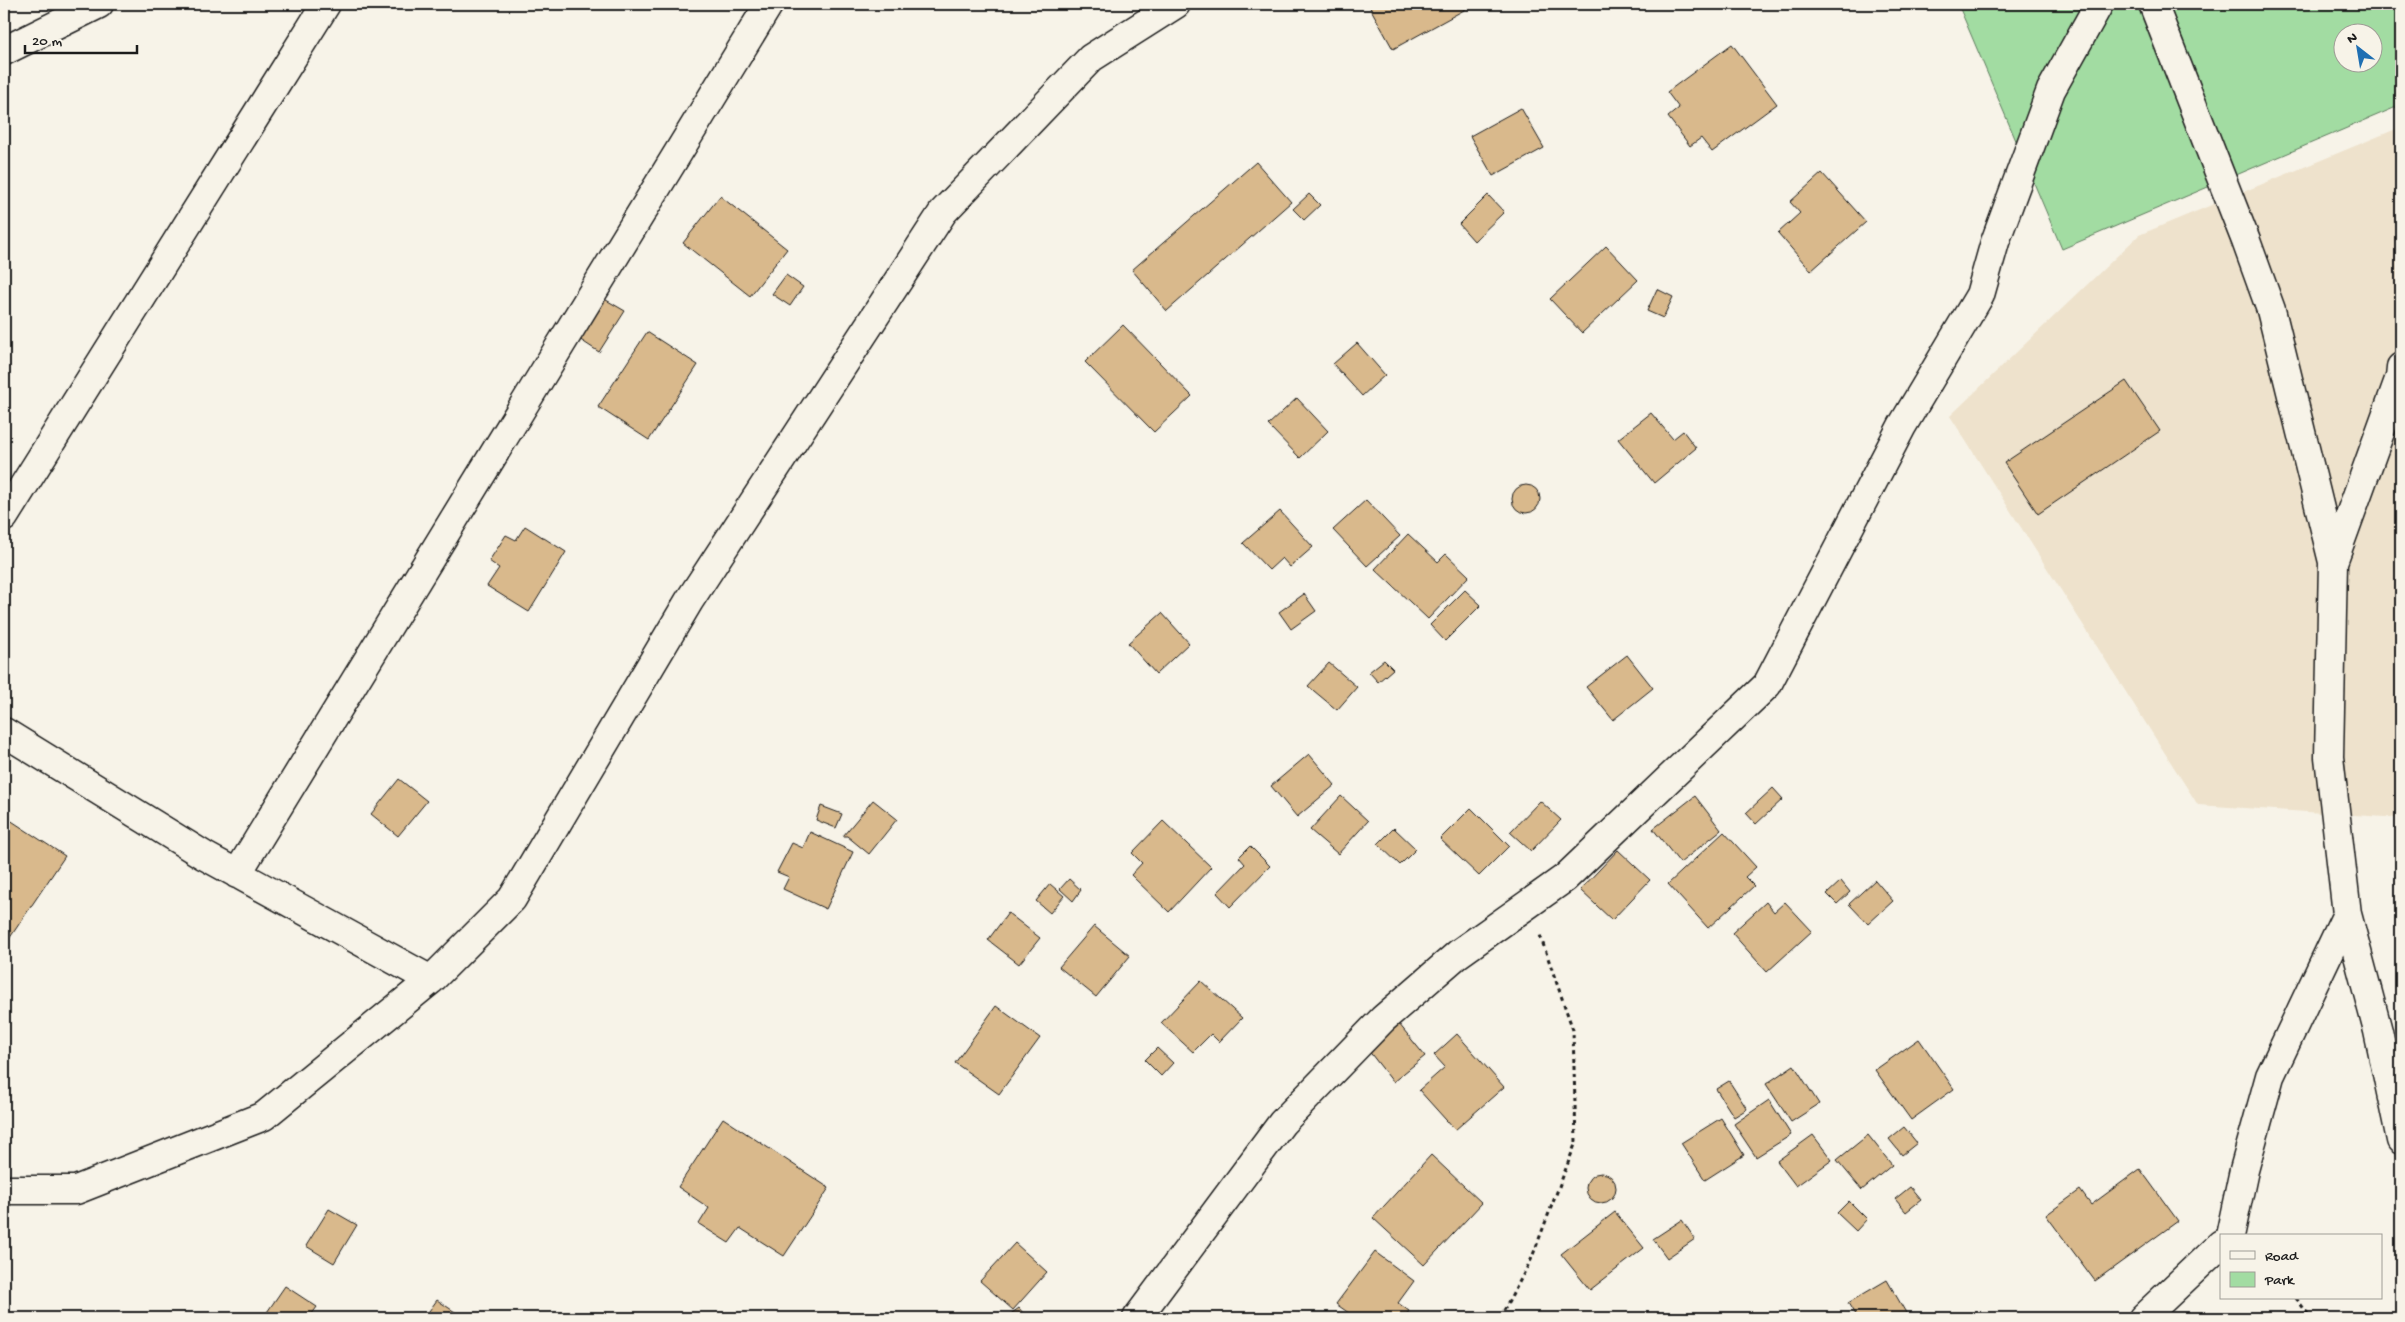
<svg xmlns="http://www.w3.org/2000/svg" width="2405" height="1322" viewBox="0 0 2405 1322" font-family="'Gochi Hand',sans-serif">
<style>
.built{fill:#eee2cc}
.green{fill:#a2dca2;stroke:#5f7c5f;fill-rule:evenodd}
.building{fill:#d9b98c;stroke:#1c1c1c}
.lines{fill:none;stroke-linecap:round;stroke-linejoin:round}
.minor-casing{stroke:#1c1c1c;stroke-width:31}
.path{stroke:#1c1c1c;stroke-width:3;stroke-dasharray:4 4;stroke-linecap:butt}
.minor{stroke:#f7f3e8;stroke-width:28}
</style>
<rect width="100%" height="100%" fill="#f7f3e8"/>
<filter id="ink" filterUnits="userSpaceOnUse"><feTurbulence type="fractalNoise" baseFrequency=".02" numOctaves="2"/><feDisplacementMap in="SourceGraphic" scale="10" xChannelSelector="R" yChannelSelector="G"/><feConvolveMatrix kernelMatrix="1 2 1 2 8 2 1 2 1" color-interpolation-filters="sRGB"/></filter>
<g filter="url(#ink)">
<path class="built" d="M2401,127V818L2198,805L1950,416L2139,235Z"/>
<path class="green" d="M1958,4H2401V105L2062,249ZM2342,32H2372V62H2342Z"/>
<path class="building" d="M1368,4H1475L1393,49Z
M1732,44L1777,104L1712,152L1701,138L1690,146L1668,117L1679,108L1667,92Z
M1521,108L1544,148L1493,176L1470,136Z
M1256,162L1291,202L1167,311L1132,270Z
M1822,173L1866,222L1811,271L1778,233L1800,213L1790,202Z
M1309,194L1320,205L1304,220L1293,209Z
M1488,195L1504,212L1474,241L1459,224Z
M720,196L787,249L750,296L683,243Z
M1606,246L1638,280L1582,333L1550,299Z
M786,275L803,287L790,306L772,294Z
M1657,289L1673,297L1663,318L1647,311Z
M601,297L625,311L599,352L576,337Z
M1123,325L1192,396L1154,432L1085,362Z
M647,332L698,365L649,440L598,407Z
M1357,343L1385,375L1362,396L1333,364Z
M2126,381L2160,431L2038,514L2004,463Z
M1297,398L1328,431L1300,458L1268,425Z
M1651,413L1673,439L1683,431L1696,448L1654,483L1618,439Z
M1512 499a14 14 0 1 1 28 0a14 14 0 1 1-28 0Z
M1366,500L1400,536L1367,566L1333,530Z
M1280,511L1313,547L1290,567L1282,558L1269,570L1243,543Z
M525,526L566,552L529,612L487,586L499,568L489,561L506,535L516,540Z
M1408,534L1438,562L1446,554L1469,576L1428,619L1375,569Z
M1465,590L1481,605L1445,641L1430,625Z
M1304,594L1316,611L1291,629L1279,612Z
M1162,613L1189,643L1156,674L1128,643Z
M1627,655L1653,688L1613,720L1586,687Z
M1384,660L1393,669L1378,682L1369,672Z
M1329,663L1357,687L1337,710L1308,686Z
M1309,754L1335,785L1297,817L1271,786Z
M399,779L427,801L398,836L371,814Z
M1773,788L1783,799L1756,824L1746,813Z
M1341,796L1368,821L1338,854L1310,830Z
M1695,796L1721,830L1680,863L1653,829Z
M873,800L897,819L869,854L847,836H843Z
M1540,801L1561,820L1531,851L1510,832Z
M821,806L842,814L836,828L816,820Z
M1471,808L1509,846L1479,876L1440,839Z
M4,816L65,856L9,939L4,936Z
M1163,821L1211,867L1169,912L1131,875L1142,863L1132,853Z
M1394,828L1416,849L1400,865L1378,844Z
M810,832L853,852L826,909L783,889L789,877L777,872L792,843L803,848Z
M1724,832L1756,867L1745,877L1754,886L1708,928L1668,884Z
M1250,846L1270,866L1230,907L1217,893L1245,864L1239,857Z
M1618,850L1650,880L1612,920L1580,890Z
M1069,879L1081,890L1073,901L1060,889Z
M1875,880L1893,901L1868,924L1849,904Z
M1841,881L1850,892L1837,904L1827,894Z
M1050,884L1064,896L1050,913L1036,901Z
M1766,902L1774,912L1785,902L1812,931L1767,972L1732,933Z
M1008,913L1040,938L1019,964L988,940Z
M1094,926L1130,956L1096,997L1059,967Z
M1201,981L1242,1018L1219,1042L1211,1034L1193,1052L1161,1023Z
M996,1006L1040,1038L999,1094L955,1063Z
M1399,1024L1425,1056L1393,1082L1368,1050Z
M1457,1034L1504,1087L1455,1130L1419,1090L1445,1067L1434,1055Z
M1919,1039L1954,1089L1911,1120L1875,1070Z
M1157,1048L1173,1063L1161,1076L1145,1060Z
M1794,1065L1819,1104L1791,1122L1766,1084Z
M1729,1081L1747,1109L1734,1117L1716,1089Z
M1769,1100L1791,1135L1756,1157L1734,1124Z
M723,1118L829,1188L784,1256L740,1228L729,1243L699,1224L709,1208L678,1187Z
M1721,1118L1744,1155L1705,1180L1681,1143Z
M1904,1127L1917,1143L1902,1155L1889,1139Z
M1813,1135L1832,1160L1796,1186L1777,1161Z
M1868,1135L1892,1165L1862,1190L1837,1160Z
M1431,1155L1482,1203L1424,1265L1373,1218Z
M2140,1169L2178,1221L2095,1281L2046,1215L2080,1190L2091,1205Z
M1586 1188a15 15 0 1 1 30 0a15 15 0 1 1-30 0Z
M1910,1187L1921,1200L1906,1212L1895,1199Z
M1849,1201L1867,1219L1856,1231L1837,1213Z
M329,1209L357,1225L334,1263L306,1246Z
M1615,1212L1644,1248L1590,1290L1561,1254Z
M1682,1220L1695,1239L1667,1258L1653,1239Z
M1015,1243L1047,1272L1013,1310L980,1281Z
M1375,1252L1414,1281L1398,1303L1409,1311L1404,1318H1356L1336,1304Z
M1887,1280L1909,1318H1857L1848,1303Z
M285,1286L317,1307L309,1318H263Z
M437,1300L464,1318H424Z
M1019,1308L1027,1318H1005Z"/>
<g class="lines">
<g class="minor-casing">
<path id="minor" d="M2153,4L2246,241L2271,310L2333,562L2329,757L2347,914L2270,1076L2244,1170L2230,1236
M4,51L99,4
M4,517L326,4
M2333,562L2400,377L2401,367
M4,732L205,856L431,980
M237,874L769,4
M2347,914L2378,1031L2401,1140
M4,1190H76L264,1116L431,980L512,899L689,601L943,212L1091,58L1176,4
M1137,1318L1282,1123L1383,1019L1458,954L1565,878L1767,685L1902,426L1980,295L1995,242L2051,90L2099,4
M2143,1318L2221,1244"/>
</g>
<path class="path" d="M2296,1298L2311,1318
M1500,1318L1531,1260L1576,1142L1573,1030L1540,935"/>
<use href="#minor" class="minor"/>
</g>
</g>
<rect width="2405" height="1322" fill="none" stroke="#f7f3e8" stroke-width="20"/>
<rect x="10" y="10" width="2385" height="1302" fill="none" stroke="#1c1c1c" stroke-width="2" filter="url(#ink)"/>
<rect x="2220" y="1234" width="162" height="65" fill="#f7f3e8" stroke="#9f9d96"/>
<rect x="2230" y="1251" width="25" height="8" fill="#f7f3e8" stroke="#9f9d96"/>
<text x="2265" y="1260" font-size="15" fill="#1c1c1c">Road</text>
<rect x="2230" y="1272" width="25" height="15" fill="#a2dca2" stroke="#9f9d96"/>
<text x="2265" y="1284" font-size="15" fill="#1c1c1c">Park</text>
<g transform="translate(2358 48) rotate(329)"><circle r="24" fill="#f7f3e8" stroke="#9f9d96"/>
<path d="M0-4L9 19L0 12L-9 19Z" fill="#1f6fb2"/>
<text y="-8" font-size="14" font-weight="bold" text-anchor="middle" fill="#1c1c1c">N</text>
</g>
<path d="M25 45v8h112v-8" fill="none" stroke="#1c1c1c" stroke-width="2.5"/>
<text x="32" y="45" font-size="15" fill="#1c1c1c" stroke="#f7f3e8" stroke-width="4" paint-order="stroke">20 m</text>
</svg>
